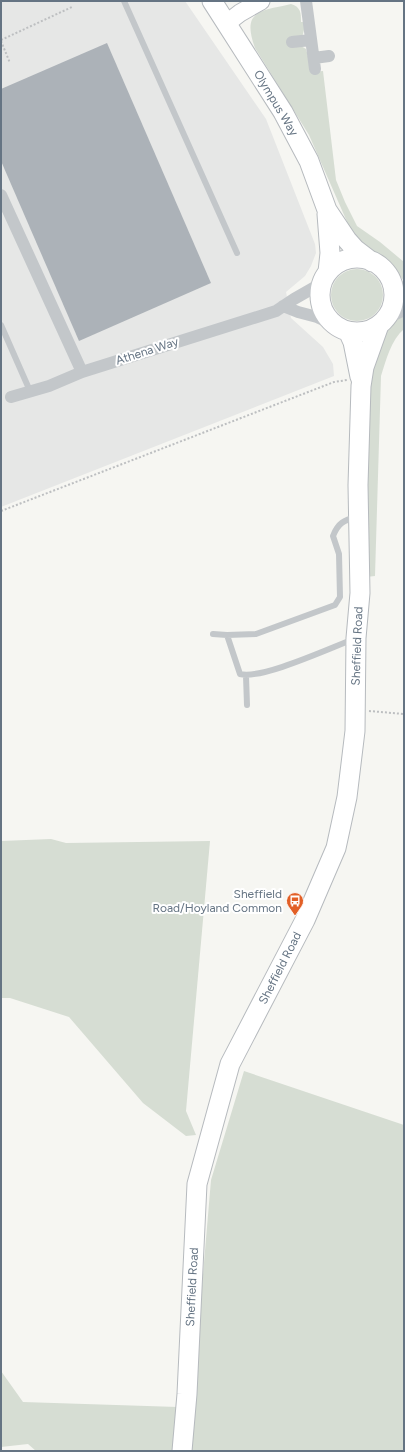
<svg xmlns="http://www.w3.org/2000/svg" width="405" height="1452" viewBox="0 0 405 1452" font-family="Figtree,sans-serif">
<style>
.built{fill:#e6e7e6}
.green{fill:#d6ddd3}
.building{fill:#acb2b8}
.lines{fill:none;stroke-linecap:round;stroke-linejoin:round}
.secondary-casing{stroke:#b6babe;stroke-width:19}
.primary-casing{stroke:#b6babe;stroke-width:21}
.path{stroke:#bdbfc1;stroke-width:2;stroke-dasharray:2 2;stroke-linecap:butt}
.lane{stroke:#c3c7ca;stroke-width:6}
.street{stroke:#c3c7ca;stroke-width:12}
.secondary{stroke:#fff;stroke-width:17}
.primary{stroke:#fff;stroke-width:19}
.labels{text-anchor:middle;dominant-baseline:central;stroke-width:4;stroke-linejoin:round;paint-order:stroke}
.street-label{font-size:12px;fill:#657483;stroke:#fff}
.poi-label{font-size:12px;fill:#657483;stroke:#fff;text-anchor:end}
</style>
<rect width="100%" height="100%" fill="#f6f6f2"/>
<path class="built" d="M1,1H185L266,119L315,244L316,253L311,266L305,276L286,292L291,318L323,347L333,364L334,376L1,507Z"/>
<path class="green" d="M291,4C301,7 301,13 301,22H305C305,31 301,36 301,46L306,49L312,72L323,71L336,180L345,202L357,226L380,242L404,262V281L394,268L381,258L363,248L348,224L309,135L255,48C241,10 261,11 291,4Z
M331 295a26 26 0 1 1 52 0a26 26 0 1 1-52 0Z
M404,316V329C391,340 386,360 381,376L375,576L366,577L365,381L383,335L389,325L397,319Z
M51,839L66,843L210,841L186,1111L196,1135L186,1136L143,1103L69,1017L10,998H1V841Z
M244,1071L404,1125V1451H188L211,1180Z
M1,1371L23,1402L178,1407L173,1451H36L28,1444L1,1447Z"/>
<path class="building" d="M107,43L211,283L79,341L1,161V89Z"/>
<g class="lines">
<g class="secondary-casing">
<path id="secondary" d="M227,23L240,13L261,1"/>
</g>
<g class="primary-casing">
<path id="primary" d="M212,1L283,112L309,161L327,210L347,240L355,249L372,262
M327,214L330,253L328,272
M320 295a37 37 0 1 1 74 0a37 37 0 1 1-74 0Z
M348,331L353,342L360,377
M182,1451L187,1394L197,1184L230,1064L305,920L336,848L347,797L355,731L356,638L360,593L358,485L361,386L364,367L379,325"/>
</g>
<path class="path" d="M1,40L72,7
M1,41L10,63
M1,511L334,382L347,380
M369,711L404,714"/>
<path class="lane" d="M124,1L237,253
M1,325L30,391
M213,634L227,635L256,634L335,605L340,597L339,554L333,536C338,523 344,520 357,517
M227,635L240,674C261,680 330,648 354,639
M246,676L247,705"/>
<path class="street" d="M306,1L315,69
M292,42L311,40
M314,58L329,56
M1,195L82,372
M390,278L404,291
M283,306L298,312L317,317L337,326
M387,318L404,310
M11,397L49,386L82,372L276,311L294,299L322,283"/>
<use href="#secondary" class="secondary"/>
<use href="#primary" class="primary"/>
</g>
<defs>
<g id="bus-pin" transform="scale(0.9)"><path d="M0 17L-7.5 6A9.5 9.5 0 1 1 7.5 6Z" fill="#e25f26" stroke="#fff"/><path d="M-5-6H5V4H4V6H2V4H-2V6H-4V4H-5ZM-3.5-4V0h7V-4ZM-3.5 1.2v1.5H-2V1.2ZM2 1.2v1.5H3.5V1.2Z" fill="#fff"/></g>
</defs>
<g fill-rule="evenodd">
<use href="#bus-pin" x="295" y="901"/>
</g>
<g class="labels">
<g class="street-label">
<text transform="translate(276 103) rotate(59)">Olympus Way</text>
<text transform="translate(147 351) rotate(-18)">Athena Way</text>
<text transform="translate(357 646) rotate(-88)">Sheffield Road</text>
<text transform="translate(280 968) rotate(-63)">Sheffield Road</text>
<text transform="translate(192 1287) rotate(-87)">Sheffield Road</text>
</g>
<g class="poi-label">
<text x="282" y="894">Sheffield<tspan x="282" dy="14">Road/Hoyland Common</tspan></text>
</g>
</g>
<rect width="405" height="1452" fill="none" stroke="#657483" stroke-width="4"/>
</svg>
